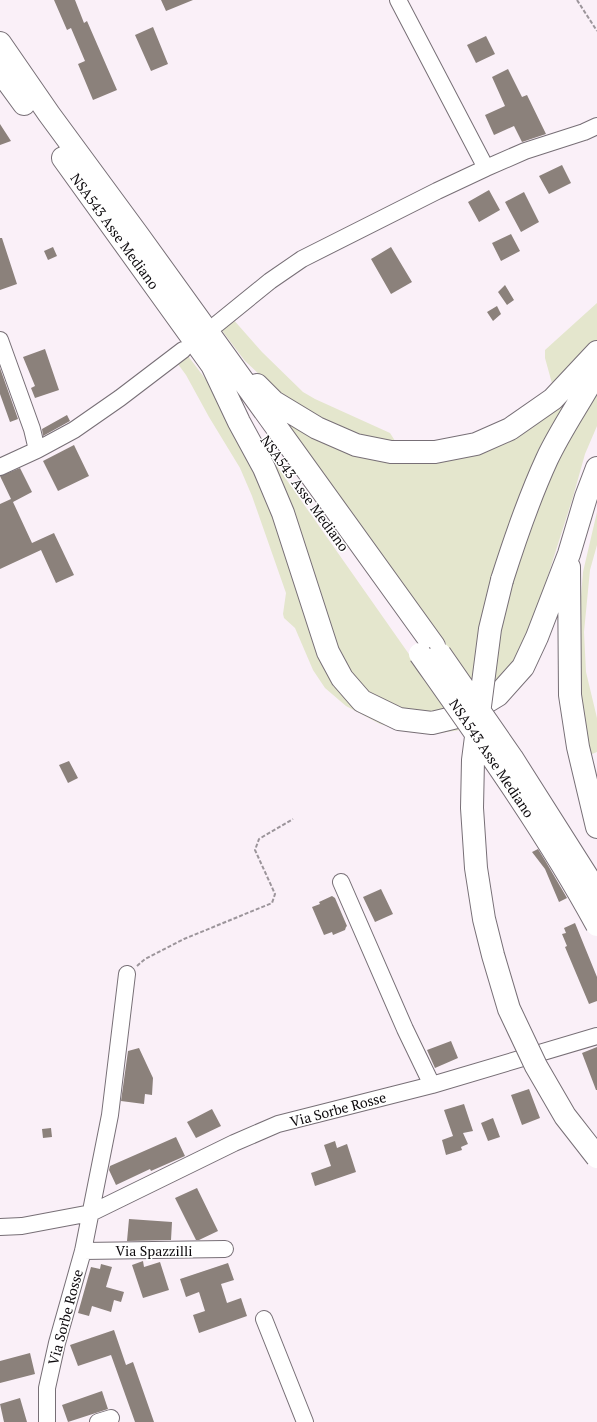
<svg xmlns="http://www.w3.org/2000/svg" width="597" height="1422" viewBox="0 0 597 1422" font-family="'PT Serif',serif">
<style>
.green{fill:#e4e6cd}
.building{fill:#8b817b}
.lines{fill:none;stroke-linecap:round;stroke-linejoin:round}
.minor-casing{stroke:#776f76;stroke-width:18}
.highway-casing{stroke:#776f76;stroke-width:24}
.path{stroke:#9c959b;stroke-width:2;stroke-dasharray:4 2;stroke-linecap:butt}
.minor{stroke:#fff;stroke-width:16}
.highway{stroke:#fff;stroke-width:22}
.highway-bridge-casing{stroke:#776f76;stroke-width:24;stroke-linecap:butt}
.highway-bridge{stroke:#fff;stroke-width:22}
.labels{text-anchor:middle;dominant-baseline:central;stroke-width:3;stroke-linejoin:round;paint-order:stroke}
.street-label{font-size:14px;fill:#0e0b0e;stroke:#fff}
</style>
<rect width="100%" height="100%" fill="#faf0f8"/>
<path class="green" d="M597,303V426L585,454L573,497L529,635L517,663L501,682L449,713H421L385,704L362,687L344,667L330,631L299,526L269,460L272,459L418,667L446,644L277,414L363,439L291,404L245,361L220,328L232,318L262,352L303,392L315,399L390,433L397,444L431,445L471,436L497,426L553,387L545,358V350Z
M185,352L210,385L233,421L358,703L455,723L460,730L434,734L409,732L380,724L346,706L325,688L313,670L295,628L284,618L283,614L286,593L252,496L240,468L209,417L186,375L175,360Z
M597,512V545L590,570L584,632L586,672L597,718V752L587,756L576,659L583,572Z"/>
<path class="building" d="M54,0H75L84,23L87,21L117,90L93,100L78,64L85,61L71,28L67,30Z
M161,0H193L166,11Z
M153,27L168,64L151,71L135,35Z
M486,36L495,54L476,63L467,45Z
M508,69L522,97L527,95L546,134L522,142L514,126L494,135L485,115L505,106L492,77Z
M0,124L11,141L0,145Z
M562,165L571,183L549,194L539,176Z
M489,190L500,210L479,222L468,202Z
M524,192L539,222L521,232L505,202Z
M511,234L520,251L501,261L492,243Z
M0,238H2L17,284L0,290Z
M53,247L57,256L48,260L44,251Z
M391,247L412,282L391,294L371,259Z
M505,285L514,300L507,305L498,292Z
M497,306L501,314L493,321L487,312Z
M45,349L59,390L35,398L31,388L35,386L23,357Z
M0,368L18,419L10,422L0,394Z
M67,415L70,421L43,436L42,429Z
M74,445L89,476L58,491L43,461Z
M20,468L32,492L13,502L32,543L54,533L74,575L56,583L41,550L0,569V504L11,499L0,476Z
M69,761L78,778L68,783L59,765Z
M538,849L546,862L567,898L559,902L545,869L532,852Z
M381,889L393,914L375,922L363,897Z
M332,896L335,898L347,926L346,927L345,930L333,935L332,932L324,935L312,907L320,904L319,902Z
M575,923L597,977V1001L589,1004L565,947L567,946L562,934L566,933L564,928Z
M451,1041L458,1058L435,1068L427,1050Z
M597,1047V1090H596L582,1053Z
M139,1048L153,1078L152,1095L145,1094L144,1104L121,1101L128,1051Z
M529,1089L540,1118L522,1125L511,1095Z
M464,1104L473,1131L463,1133L468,1144L461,1147L462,1150L446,1155L442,1140L453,1136L444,1110Z
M212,1109L221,1126L196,1138L187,1122Z
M493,1118L500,1137L488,1141L481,1123Z
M51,1128L52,1137L43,1138L42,1129Z
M176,1137L185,1156L151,1171L150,1169L116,1185L109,1170L110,1166Z
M335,1141L337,1148L347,1144L356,1172L315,1186L311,1173L331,1166L324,1145Z
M197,1188L218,1231L199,1240H196L175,1198Z
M129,1219L172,1222L171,1240L127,1241Z
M143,1261L144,1267L160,1262L169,1290L143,1298L132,1265Z
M228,1263L234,1280L221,1284L227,1303L241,1298L247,1316L199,1333L193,1315L205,1311L199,1292L186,1297L180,1279Z
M101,1264L112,1267L106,1287L124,1292L121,1302L114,1300L111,1312L92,1306L89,1316L78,1313L91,1267L100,1269Z
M114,1330L126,1365L133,1362L154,1422H135L111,1355L78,1366L70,1345Z
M30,1353L35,1374L0,1383V1361Z
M102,1391L108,1409L68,1422L62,1405Z
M20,1398L27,1422H4L0,1404Z"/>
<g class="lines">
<g class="minor-casing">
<path id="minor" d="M398,0L486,168
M217,324L270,281L302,259L437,191L486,168L525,151L584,132L597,126
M0,340L32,429L37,450L0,467
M37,450L74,430L120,398L183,350
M341,882L405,1029L432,1085
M0,1227L22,1226L91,1213L234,1143L278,1124L432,1085L597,1036
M83,1251L225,1249
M264,1319L305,1422
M47,1422V1388L57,1343L83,1251L110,1115L127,974
M98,1422L111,1418"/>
</g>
<g class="highway-casing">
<path id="highway" d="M0,43L49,114L138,235L434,646
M0,71L24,104
M63,158L222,379
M213,367L239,422L264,468L283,513L328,652L342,678L362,701L399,719L432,723L465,715L498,695L523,667L537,637L569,554L586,497L597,468
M257,385L274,402L317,428L356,445L391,452H435L476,444L510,429L553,399L597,352
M569,567L570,695L578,747L597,827
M502,580C515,539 529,498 547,459C561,429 581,401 597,371"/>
</g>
<path class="path" d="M577,0L597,31
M137,966L145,959L184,939L272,903L275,894L255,850L259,839L293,819"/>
<use href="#minor" class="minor"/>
<use href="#highway" class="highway"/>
<g class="highway-bridge-casing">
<path id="highway-bridge" d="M502,580L490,629L473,760L472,808L476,868L484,919L493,955L509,1009L536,1066L565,1116L597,1157
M420,654C482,742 546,831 597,925
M440,654L512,758L597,892"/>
</g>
<use href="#highway-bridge" class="highway-bridge"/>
</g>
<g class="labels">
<g class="street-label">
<text transform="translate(115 231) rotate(54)">NSA543 Asse Mediano</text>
<text transform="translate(305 493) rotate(54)">NSA543 Asse Mediano</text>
<text transform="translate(492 758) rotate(56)">NSA543 Asse Mediano</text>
<text transform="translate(338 1109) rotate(-15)">Via Sorbe Rosse</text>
<text x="154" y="1250">Via Spazzilli</text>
<text transform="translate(65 1317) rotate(-75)">Via Sorbe Rosse</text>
</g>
</g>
</svg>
